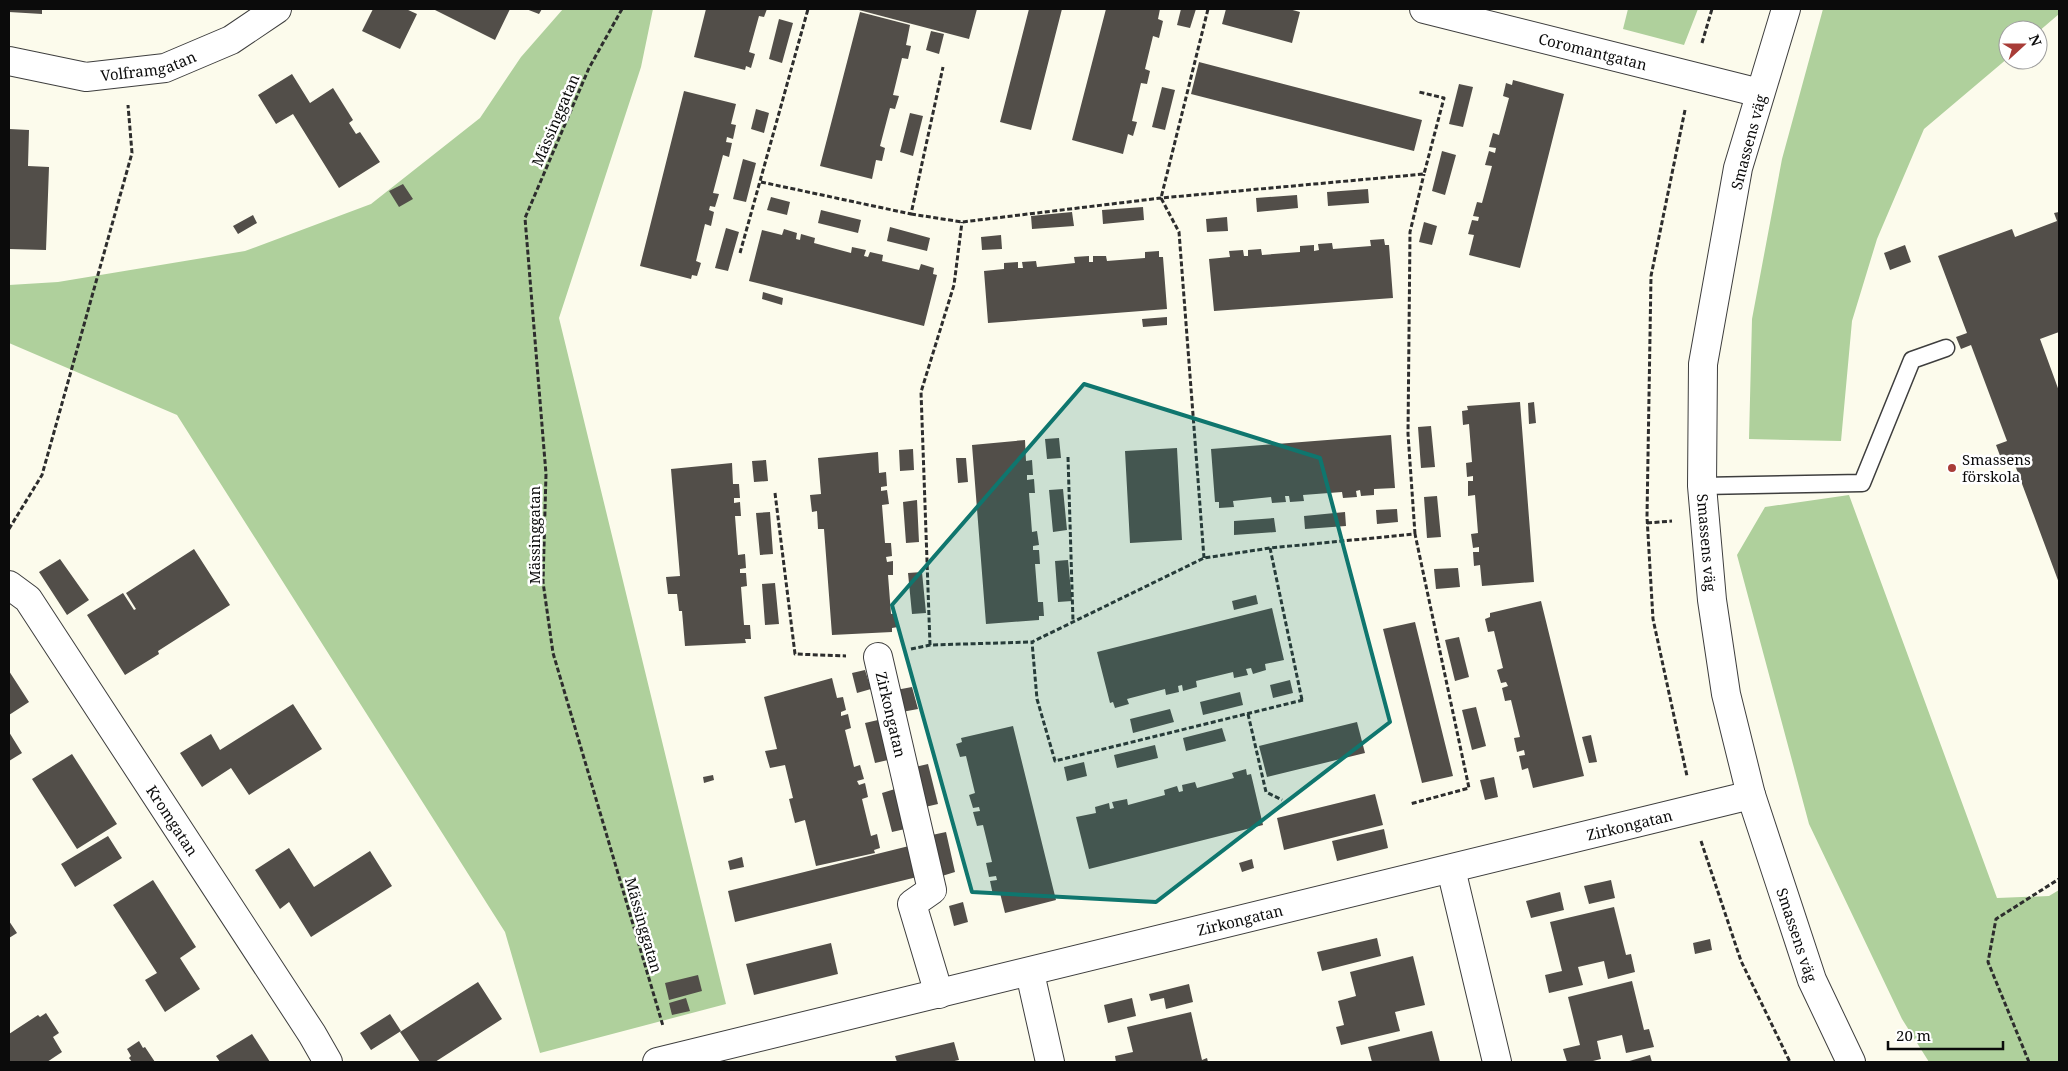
<svg xmlns="http://www.w3.org/2000/svg" width="2068" height="1071" viewBox="0 0 2068 1071" font-family="'Noto Serif',serif">
<style>
.forest{fill:#afd09c}
.building{fill:#524e49}
.lines{fill:none;stroke-linecap:round;stroke-linejoin:round}
.service-casing{stroke:#3e3e3e;stroke-width:19}
.minor-casing{stroke:#3e3e3e;stroke-width:30}
.tertiary-casing{stroke:#3e3e3e;stroke-width:30}
.path{stroke:#2d2d2d;stroke-width:3;stroke-dasharray:5 2.5;stroke-linecap:butt}
.service{stroke:#fff;stroke-width:16}
.minor{stroke:#fff;stroke-width:28}
.tertiary{stroke:#fff;stroke-width:28}
.marked{fill:#0f766e;fill-opacity:0.2;stroke:#0f766e;stroke-width:4;stroke-linejoin:round}
.poi-dot{fill:#a83c37;stroke:#fff;stroke-width:2}
.labels{text-anchor:middle;dominant-baseline:central;stroke-width:5;stroke-linejoin:round;paint-order:stroke}
.street-label{font-size:15px;fill:#0b0b0b;stroke:#fff}
.poi-label{font-size:15px;fill:#0b0b0b;stroke:#fff;text-anchor:start}
</style>
<rect width="100%" height="100%" fill="#fcfbec"/>
<path class="forest" d="M563,9H653L641,67L559,318L726,1004L540,1053L505,932L177,415L9,343V285L58,282L245,251L371,204L480,118L521,57Z
M1628,9H1698L1684,45L1623,29Z
M1823,9H2059V14L2038,32V30H2008V58L1924,129L1877,239L1852,321L1841,441L1749,439L1752,319L1782,159Z
M1849,495L1997,898L2049,896L2059,890V1062H1929L1902,1019L1809,824L1737,555L1765,507Z"/>
<path class="building" d="M9,9H42V14L9,12Z
M373,9H406L417,14L400,49L362,31Z
M433,9H510L495,40Z
M526,9H542L539,14Z
M706,9H767L764,17L759,16L749,52L755,54L751,68L746,66L745,70L694,57Z
M855,9H977L969,39Z
M1029,9H1062L1031,130L1000,122Z
M1106,9H1160L1158,19L1163,21L1159,38L1153,36L1145,69L1150,71L1147,84L1141,83L1132,121L1137,122L1133,136L1128,134L1123,154L1072,140Z
M1181,9H1196L1190,28L1177,25Z
M1226,9H1289L1300,12L1292,43L1222,24Z
M860,12L910,25L906,45L911,46L908,59L902,58L893,95L899,96L895,109L890,108L880,146L885,148L882,161L876,160L872,179L820,166Z
M779,19L793,23L782,63L769,59Z
M931,31L944,34L939,54L926,50Z
M1199,62L1422,120L1414,151L1191,94Z
M292,74L310,103L333,88L353,120L349,123L356,134L360,132L380,162L339,188L293,114L276,124L258,95Z
M1513,80L1564,94L1520,268L1469,255L1474,235L1468,234L1472,220L1478,221L1479,217L1473,216L1477,202L1482,203L1492,166L1485,165L1489,151L1495,153L1496,148L1489,147L1493,133L1499,135L1509,98L1503,96L1506,83L1512,85Z
M1459,84L1473,87L1463,127L1449,124Z
M1162,87L1175,90L1165,130L1152,127Z
M684,91L736,104L731,124L736,125L733,139L727,137L726,142L732,143L729,157L723,155L713,193L719,194L715,207L710,206L709,210L714,212L711,226L705,224L696,261L701,263L697,276L692,275L691,279L640,266Z
M756,109L769,113L764,133L751,129Z
M910,113L923,116L913,156L900,152Z
M9,129L29,130L28,166L49,167L46,250L9,249Z
M1442,151L1456,155L1445,195L1432,191Z
M743,159L756,163L746,202L733,199Z
M403,184L413,199L399,207L389,191Z
M1368,189L1369,203L1328,206L1327,192Z
M1297,195L1298,208L1257,212L1256,198Z
M771,197L790,202L787,215L767,210Z
M1143,207L1144,220L1103,224L1102,210Z
M821,210L861,220L858,233L818,223Z
M1072,212L1074,226L1032,229L1031,216Z
M2059,212V332L2040,339L2059,391V583L2012,457L2002,461L1996,445L2007,441L1971,345L1961,349L1956,337L1967,333L1938,256L2012,229L2015,237L2057,221L2054,213Z
M253,215L257,223L238,234L233,226Z
M1227,217L1228,231L1207,232L1206,219Z
M1424,222L1437,226L1432,245L1419,242Z
M890,227L930,238L927,251L887,241Z
M726,228L739,232L728,271L715,268Z
M784,229L797,233L796,239L800,240L801,234L815,238L814,243L851,253L852,247L866,250L864,256L868,257L870,252L883,255L882,261L919,270L921,264L934,268L933,274L937,275L924,326L749,281L762,230L782,235Z
M1001,235L1002,249L982,250L981,237Z
M1384,239L1385,245H1389L1393,298L1214,311L1209,259L1230,257L1229,251L1243,250L1244,256H1248V250L1261,249L1262,255L1300,252V246L1314,245V251L1319,250L1318,244L1332,243L1333,249L1371,246L1370,240Z
M1905,245L1911,262L1890,270L1884,253Z
M1159,251V257H1163L1167,309L988,323L984,271L1004,269V263L1018,262V268H1023L1022,262L1036,261L1037,267L1075,263L1074,257L1089,256V262H1093V256H1106L1107,261L1145,258V252Z
M763,292L783,298L782,305L762,299Z
M1167,317V325L1143,327L1142,319Z
M1520,402L1534,582L1482,586L1480,565L1474,566L1473,552H1479V547L1473,548L1471,534L1478,533L1475,495L1468,496V481H1473V476L1467,477L1466,463L1472,462L1469,424L1463,425L1462,411L1468,410L1467,406Z
M1534,402L1536,423L1529,424L1528,403Z
M1431,426L1435,467L1421,468L1418,427Z
M1391,435L1395,488L1374,489V495L1361,496L1360,490L1356,491L1357,497L1343,498L1342,492L1303,495L1304,501L1290,502L1289,496H1285L1286,502L1272,503L1271,497L1233,501L1234,507L1219,508V502H1215L1211,449Z
M1059,438L1061,458L1047,459L1045,439Z
M1025,440L1026,461L1032,460L1033,475H1027V480L1034,479L1035,493H1029L1032,532L1037,531L1039,545L1033,546V550H1039L1040,564H1035L1038,602H1043L1044,616H1039V620L986,624L972,445Z
M1177,448L1182,540L1130,543L1125,451Z
M913,449L914,470L900,471L899,450Z
M878,452L879,473L886,472L887,486L881,487V491L887,490L889,504L882,505L885,543H891L892,556L886,557L887,562L893,561V575H888L891,614L896,613L898,627L892,628V632L832,635L824,529H818L817,511L812,512L810,495L821,494L818,458Z
M956,458H966L968,482L958,483Z
M766,460L768,481L754,482L752,461Z
M732,463L733,484H739L740,498H734V503L740,502L741,516H735L738,555L745,554L746,568L740,569V573H746L747,586L741,587L744,625H750L751,639H745L746,643L685,646L682,611H679L677,594H668L666,577L680,576L671,469Z
M1063,489L1067,530L1053,532L1049,490Z
M1437,496L1441,537L1427,538L1424,497Z
M917,500L919,542L906,543L903,502Z
M1397,509L1398,522L1377,524L1376,510Z
M770,512L773,554L760,555L756,513Z
M1345,512L1346,526L1305,529L1304,516Z
M1274,518L1276,532L1234,535V521Z
M194,549L230,605L158,651L159,654L125,675L87,615L123,593L134,610L136,609L126,593Z
M60,559L89,600L67,615L39,572Z
M1068,560L1072,601L1058,602L1055,561Z
M1458,568L1460,587L1436,589L1434,569Z
M922,572L926,613L912,614L908,573Z
M775,583L779,624L765,625L762,584Z
M1256,595L1258,604L1234,610L1232,601Z
M1541,601L1584,776L1533,788L1528,768L1522,770L1519,756L1525,755L1524,750L1517,752L1514,738L1520,737L1511,700L1505,701L1502,688L1508,686L1506,682L1501,683L1497,670L1503,668L1494,631L1488,632L1485,619L1490,617V613Z
M1272,608L1284,660L1265,664L1266,670L1253,674L1251,668L1246,669L1248,675L1234,678L1233,672L1196,681L1197,687L1183,691L1182,685L1178,686L1179,692L1166,695L1165,689L1127,699L1129,704L1115,708L1113,702L1110,703L1097,652Z
M1415,622L1453,776L1422,783L1383,629Z
M1459,637L1469,677L1455,681L1445,640Z
M865,670L871,689L857,693L852,673Z
M9,671L29,702L9,715Z
M832,678L837,698L843,697L846,710L841,712V716L848,714L851,728L845,730L854,767L860,765L864,779L857,781L859,785L865,783L868,797L862,799L871,836L877,834L880,848L874,850L875,853L816,866L805,820L795,823L789,799L793,798L785,765L770,768L765,751L777,749L764,697Z
M1290,680L1293,693L1273,698L1270,685Z
M912,687L918,709L902,712L896,690Z
M1240,692L1243,705L1203,715L1200,702Z
M293,704L322,749L249,795L231,768L202,787L180,753L211,734L220,750Z
M1476,707L1486,746L1472,750L1462,710Z
M1170,709L1174,722L1133,733L1130,719Z
M878,720L888,760L875,763L865,723Z
M1357,722L1365,753L1267,777L1259,746Z
M1013,726L1056,900L1005,913L1000,893L993,895L990,881L997,880L996,876L989,877L986,863L992,862L983,825L977,826L973,812L980,811L979,807L973,808L969,795L975,793L966,756L960,757L956,744L962,742L961,738Z
M1222,728L1226,741L1186,751L1183,738Z
M9,732L22,753L9,761Z
M1591,735L1597,762L1589,763L1582,737Z
M1155,745L1158,758L1117,768L1114,755Z
M72,754L117,824L77,849L32,779Z
M1084,762L1087,776L1067,781L1064,767Z
M928,764L938,804L925,807L915,767Z
M1246,769L1247,775L1251,774L1263,825L1089,869L1076,817L1096,813L1095,807L1109,803L1110,809L1114,808L1112,802L1127,799L1128,805L1165,795L1164,790L1177,786L1179,792L1183,791L1182,785L1195,782L1197,788L1234,778L1232,773Z
M713,775L714,780L704,783L703,777Z
M1494,777L1498,797L1485,800L1480,780Z
M895,789L905,829L892,832L882,793Z
M1375,794L1383,825L1284,850L1277,818Z
M1384,829L1388,848L1337,861L1332,841Z
M946,832L955,872L942,876L932,835Z
M108,836L122,858L75,887L61,864Z
M909,846L917,877L735,922L728,891Z
M289,848L314,887L370,851L392,886L311,937L289,902L280,909L255,870Z
M742,857L744,867L730,870L728,861Z
M1252,859L1254,868L1242,872L1239,863Z
M153,880L196,947L180,958L200,989L165,1012L145,980L157,973L113,905Z
M1611,880L1615,898L1589,904L1584,886Z
M1560,892L1564,910L1531,918L1526,901Z
M963,902L968,922L954,926L949,906Z
M1614,907L1626,955L1631,954L1635,972L1608,979L1604,961L1578,967L1583,985L1549,993L1545,975L1562,971L1550,922Z
M9,921L17,933L9,938Z
M1377,938L1381,956L1322,971L1317,952Z
M1710,939L1712,950L1695,954L1693,943Z
M831,943L838,974L754,995L746,964Z
M1413,956L1425,1005L1395,1012L1400,1031L1341,1045L1336,1027L1344,1025L1338,1001L1356,996L1350,972Z
M698,975L702,991L669,1000L665,983Z
M1632,981L1644,1030L1649,1029L1654,1047L1626,1053L1622,1035L1597,1041L1601,1059L1589,1062H1567L1563,1049L1580,1045L1568,997Z
M478,982L502,1019L435,1062H420L400,1032Z
M1189,984L1193,1002L1166,1009L1164,998L1151,1001L1149,994Z
M686,998L690,1011L672,1015L669,1003Z
M1132,998L1136,1016L1108,1023L1104,1005Z
M1191,1012L1202,1060L1207,1058L1208,1062H1116L1115,1056L1133,1052L1127,1027Z
M46,1013L59,1033L53,1037L62,1052L47,1062H9V1034L38,1015L40,1017Z
M390,1014L401,1031L371,1050L360,1033Z
M1432,1031L1440,1062H1372L1368,1047Z
M252,1034L270,1062H220L216,1056Z
M139,1041L143,1048L145,1047L155,1062H132L129,1058L131,1056L127,1049Z
M954,1042L959,1060L950,1062H897L895,1056Z
M1650,1055L1652,1062H1626Z"/>
<g class="lines">
<g class="service-casing">
<path id="service" d="M1702,486L1862,483L1912,360L1946,348"/>
</g>
<g class="minor-casing">
<g id="minor">
<path id="s1" d="M1424,9L1760,93"/>
<path id="s2" d="M9,61L86,77L165,68L231,40L277,9"/>
<path id="s3" d="M9,585L28,599L312,1034L328,1062"/>
<path id="s4" d="M878,657L932,890L912,904L939,994"/>
<path d="M1451,869L1497,1062"/>
<path d="M1030,973L1050,1062"/>
<path id="s5" d="M657,1062L1751,795"/>
</g>
</g>
<g class="tertiary-casing">
<g id="tertiary">
<path id="s6" d="M1786,9L1738,168L1703,364L1702,486L1712,600L1726,694L1751,795L1812,980L1851,1062"/>
</g>
</g>
<path class="path" d="M622,9L589,68L525,218L546,474L543,582L553,653L663,1026
M1702,43L1712,9
M1685,110L1651,276L1647,517L1653,619L1687,776
M761,182L911,214L943,67
M911,214L962,222L1161,198L1424,174L1444,98L1419,92
M740,253L808,9
M1068,457L1073,621
M775,493L795,654L846,656
M1647,523L1672,521
M9,529L42,475L132,153L128,105
M1415,534L1408,434L1410,232L1424,174
M1270,548L1302,700
M1204,558L1179,232L1161,198L1208,9
M930,645L921,392L954,285L962,222
M911,649L930,645L1032,642
M1303,700L1055,761L1037,699L1032,642L1204,558L1270,548L1415,534L1469,788L1410,804
M1248,714L1266,792L1282,800
M1701,841L1741,961L1790,1062
M2029,1062L1988,962L1996,919L2059,879"/>
<use href="#service" class="service"/>
<use href="#minor" class="minor"/>
<use href="#tertiary" class="tertiary"/>
</g>
<path class="marked" d="M1084,384L1320,458L1390,722L1156,902L972,892L892,605Z"/>
<circle class="poi-dot" cx="1952" cy="468" r="5"/>
<g class="labels">
<g class="street-label">
<text stroke="none"><textPath href="#s1" startOffset="174">Coromantgatan</textPath></text>
<text stroke="none"><textPath href="#s2" startOffset="142">Volframgatan</textPath></text>
<text transform="translate(555 120) rotate(-67)">Mässinggatan</text>
<text transform="translate(1748 142) rotate(-75)">Smassens väg</text>
<text transform="translate(534 535) rotate(-90)">Mässinggatan</text>
<text stroke="none"><textPath href="#s6" startOffset="544">Smassens väg</textPath></text>
<text stroke="none"><textPath href="#s4" startOffset="59">Zirkongatan</textPath></text>
<text stroke="none"><textPath href="#s3" startOffset="288">Kromgatan</textPath></text>
<text stroke="none"><textPath href="#s5" startOffset="1001">Zirkongatan</textPath></text>
<text stroke="none"><textPath href="#s5" startOffset="600">Zirkongatan</textPath></text>
<text transform="translate(644 925) rotate(74)">Mässinggatan</text>
<text stroke="none"><textPath href="#s6" startOffset="948">Smassens väg</textPath></text>
</g>
<g class="poi-label">
<text x="1962" y="459">Smassens<tspan x="1962" dy="17">förskola</tspan></text>
</g>
</g>
<rect width="2068" height="1071" fill="none" stroke="#0b0b0b" stroke-width="20"/>
<g transform="translate(2023 45) rotate(69)"><circle r="24" fill="#ffffff" stroke="#9d9d9d"/>
<path d="M0-4L9 19L0 12L-9 19Z" fill="#a83c37"/>
<text y="-8" font-size="14" font-weight="bold" text-anchor="middle" fill="#0b0b0b">N</text>
</g>
<path d="M1888 1041v8h115v-8" fill="none" stroke="#0b0b0b" stroke-width="2.5"/>
<text x="1896" y="1041" font-size="15" fill="#0b0b0b" stroke="#ffffff" stroke-width="4" paint-order="stroke">20 m</text>
</svg>
